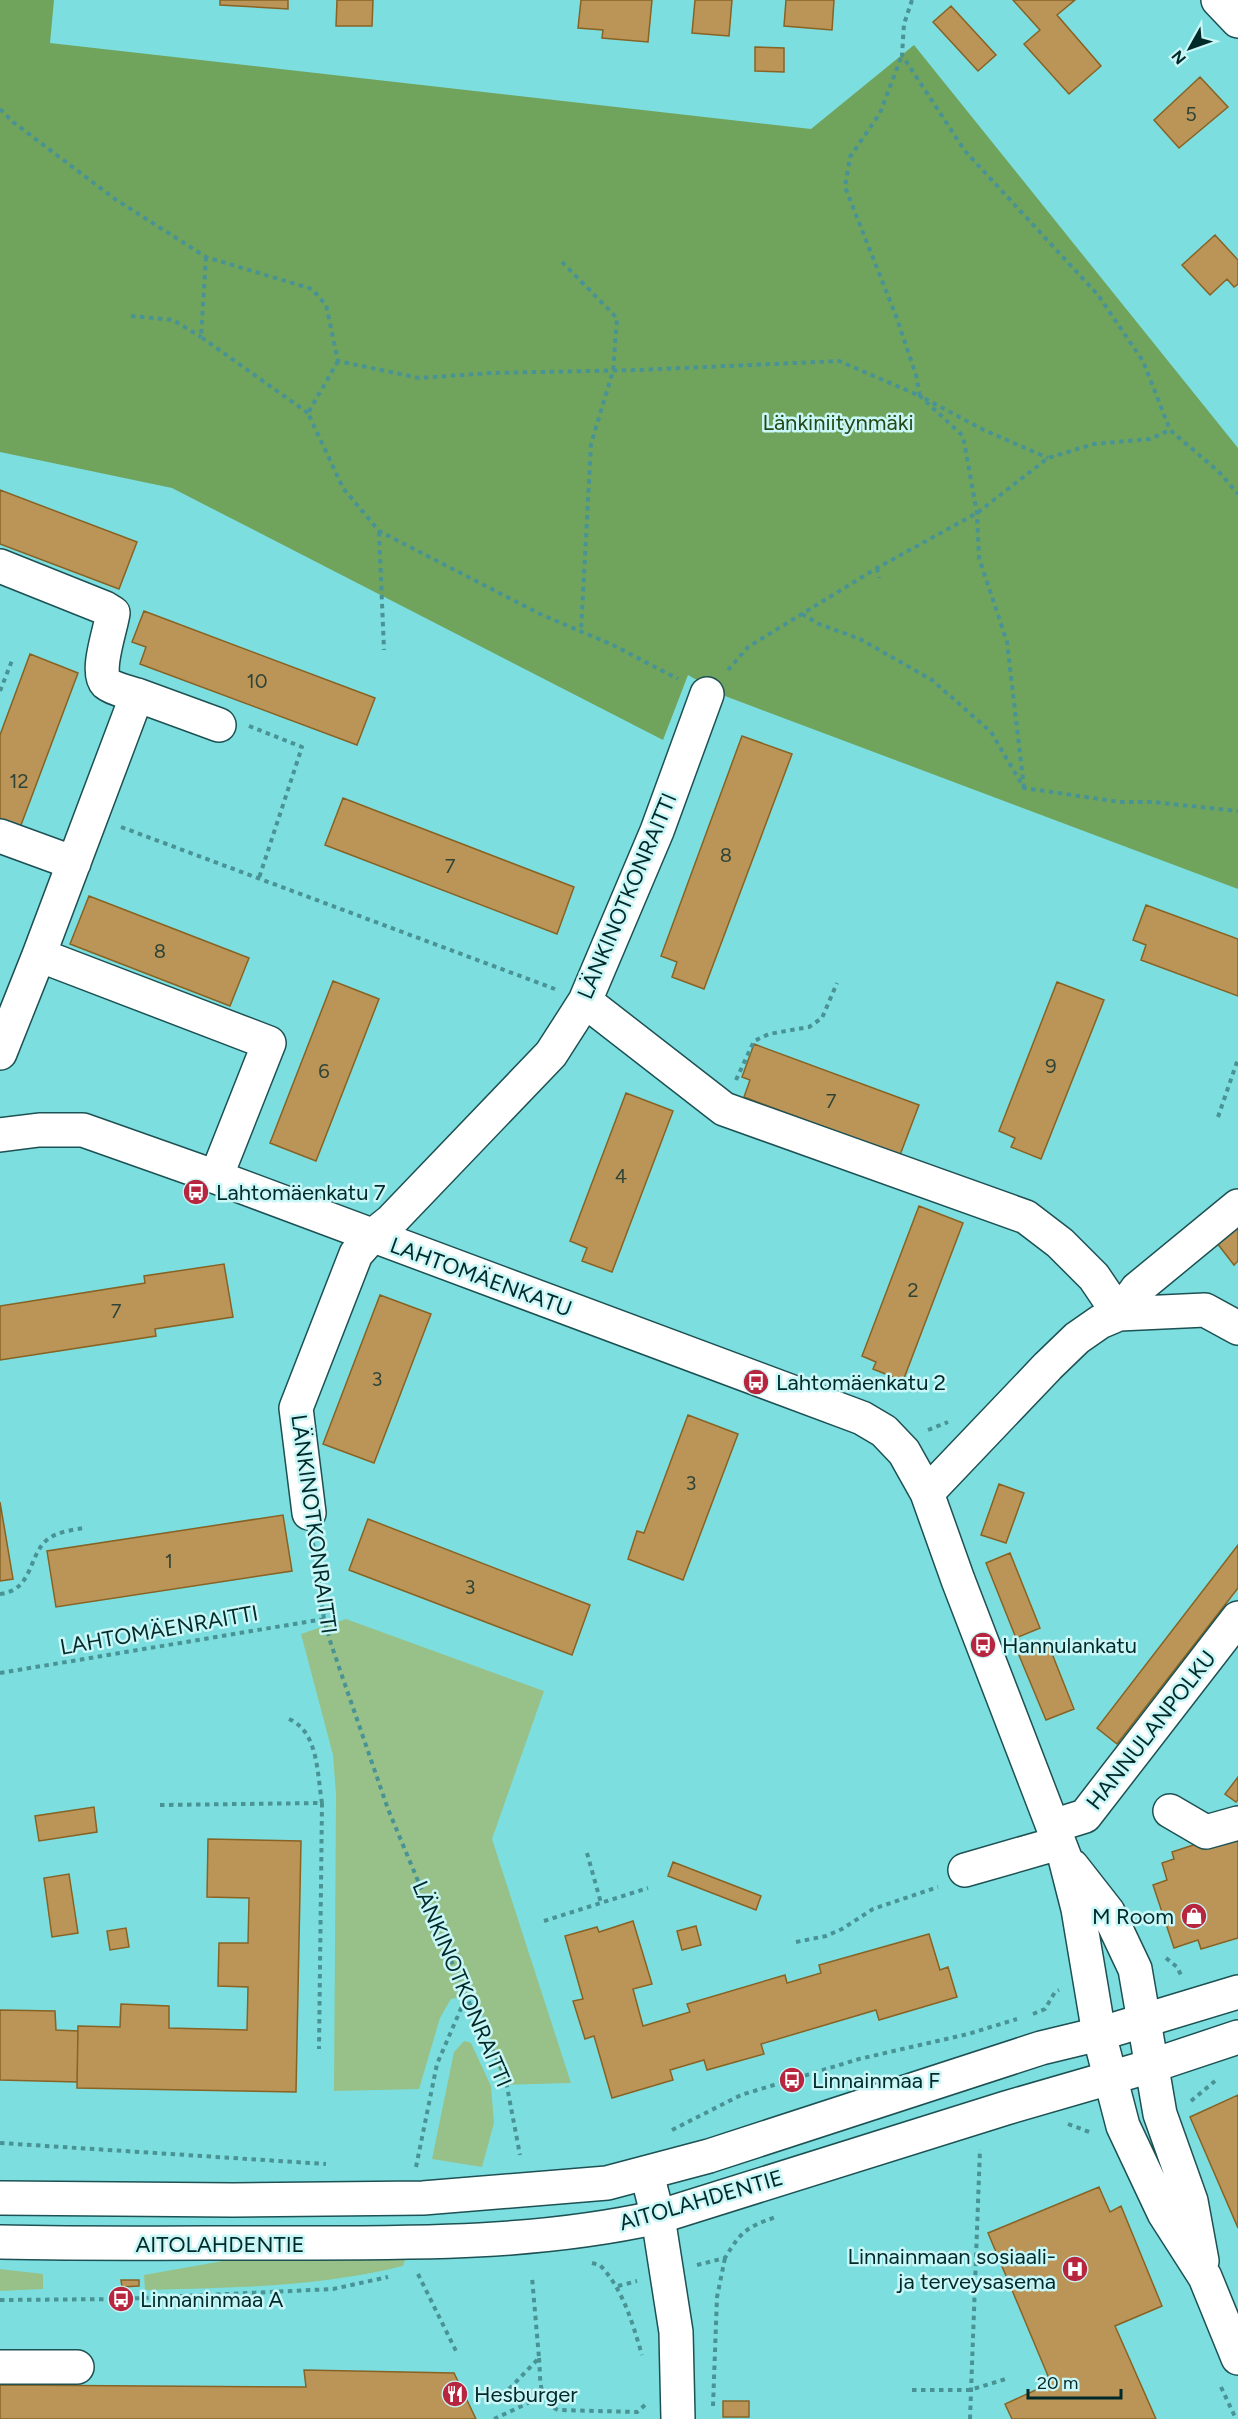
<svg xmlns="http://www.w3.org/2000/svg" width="1238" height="2419" viewBox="0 0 1238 2419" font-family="Figtree,sans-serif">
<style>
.green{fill:#97c188}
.forest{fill:#70a45d}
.building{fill:#bb9558;stroke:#876324;stroke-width:1.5}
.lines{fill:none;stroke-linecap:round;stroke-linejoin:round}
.minor-casing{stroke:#1d5153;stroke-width:36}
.major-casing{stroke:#1d5153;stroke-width:36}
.path{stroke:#499395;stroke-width:4;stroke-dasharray:4.5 4.5;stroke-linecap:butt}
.minor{stroke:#fff;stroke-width:33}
.major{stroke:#fff;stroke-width:33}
.labels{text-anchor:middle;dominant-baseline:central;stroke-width:5;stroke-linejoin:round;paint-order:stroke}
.number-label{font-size:20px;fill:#2f4436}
.park-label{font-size:22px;fill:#254716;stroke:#c9f6f6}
.street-label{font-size:22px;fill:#00292a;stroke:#c9f6f6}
.poi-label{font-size:22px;fill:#00292a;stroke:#c9f6f6;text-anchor:start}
</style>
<rect width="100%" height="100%" fill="#7ddee0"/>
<path class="green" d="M346,1619L544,1691L492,1839L571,2083L503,2085L481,2010L473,1995L451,1999L440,2018L419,2089L334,2091L336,1794L333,1755L301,1634Z
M464,2041L471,2043L491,2086L494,2123L482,2167L432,2159L454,2052Z
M398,2259L405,2260L403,2266C318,2287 232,2288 145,2290L144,2275L223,2261Z
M0,2269L43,2274V2289L0,2291Z"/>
<path class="forest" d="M0,0H54L50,43L811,129L914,45L1238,448V889L725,696L688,675L663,740L172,488L0,452Z"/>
<path class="building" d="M220,0H288V9L220,5Z
M337,0H373L372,26H336Z
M581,0H652L648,42L602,38L603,30L578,28Z
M695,0H732L729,36L692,33Z
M786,0H834L832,30L784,26Z
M1013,0H1075L1057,15L1101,66L1069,94L1024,44L1040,30Z
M951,6L996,55L978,71L933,22Z
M755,47L784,48V72L755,71Z
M1200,77L1228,107L1179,148L1154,120Z
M1215,235L1238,260V284L1234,287L1227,279L1210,295L1182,265Z
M0,490L137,542L119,589L0,544Z
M144,611L375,698L357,745L140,664L146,647L132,642Z
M30,654L78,673L18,833L0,826V735Z
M742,736L792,754L704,989L672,977L677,962L661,956Z
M343,798L574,887L557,934L325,845Z
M89,896L249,958L230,1006L70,944Z
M1146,905L1238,939V996L1141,960L1146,945L1133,940Z
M333,981L379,999L316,1161L270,1143Z
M1057,982L1104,1000L1041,1159L1011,1147L1015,1138L999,1131Z
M754,1044L919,1105L900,1155L744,1097L750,1080L742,1077Z
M626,1093L673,1111L612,1272L582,1261L587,1248L570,1241Z
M919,1206L963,1223L903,1381L873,1369L876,1362L862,1356Z
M1238,1226V1261L1234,1265L1217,1243Z
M224,1264L233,1317L155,1329L156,1336L0,1360V1306L145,1283L144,1276Z
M380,1295L431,1314L374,1463L323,1444Z
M688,1415L738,1434L683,1580L628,1559L637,1531L644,1533Z
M999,1484L1024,1493L1006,1543L981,1535Z
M0,1502L13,1579L0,1581Z
M283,1515L292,1571L56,1607L47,1551Z
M368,1519L590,1605L572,1655L349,1570Z
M1238,1545V1588L1117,1744L1097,1728Z
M1010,1553L1040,1628L1016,1638L986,1563Z
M1047,1641L1074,1709L1046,1720L1018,1653Z
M1238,1777V1800L1236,1802L1225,1794Z
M94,1807L97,1832L39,1841L35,1816Z
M1233,1832L1238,1839V1938L1201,1949L1198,1940L1174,1948L1153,1885L1167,1880L1162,1863L1174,1859L1172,1852Z
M208,1839L301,1841L296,2092L77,2088L78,2026L120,2027L121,2004L169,2006V2028L247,2030L248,1987L218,1986L219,1943H248L249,1898L207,1897Z
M673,1862L761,1896L756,1910L668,1876Z
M69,1874L78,1933L52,1937L44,1878Z
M633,1921L652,1984L633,1989L643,2026L690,2012L687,2004L785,1975L787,1983L821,1973L819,1965L929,1934L940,1970L948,1967L957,1997L879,2020L876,2010L761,2044L764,2054L707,2070L704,2060L670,2070L673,2080L612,2098L594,2036L585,2039L573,2001L583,1999L565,1936L597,1927L599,1932Z
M696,1926L701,1945L682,1950L677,1931Z
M126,1928L129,1947L110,1950L107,1931Z
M0,2010L55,2011L56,2030L78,2031L77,2082L0,2080Z
M1238,2095V2228L1190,2117Z
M1099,2187L1110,2212L1121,2206L1162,2306L1115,2326L1156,2419H1012L1005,2404L1051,2383L988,2233Z
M121,2280H139V2286L122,2287Z
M304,2370L454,2373L476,2419H0V2385L306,2387Z
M723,2401H749V2417H723Z"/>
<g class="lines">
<g class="minor-casing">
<path id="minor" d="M1218,0L1238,21
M0,566L105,608L113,613C111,628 95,672 106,683C113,689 128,692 137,695
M0,836L74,863
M39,955L269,1043L216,1177
M585,1001L724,1109L1026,1217L1060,1243L1094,1277L1119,1314
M0,1053L39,955L137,695L219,725
M0,1135L39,1130H83L216,1177L862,1418L884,1431L904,1452L927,1493L958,1580L1065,1858L1078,1909L1099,2034L1123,2126L1164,2213L1205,2277L1238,2358
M1119,1314L1137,1289L1238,1206
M927,1493L1048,1366L1077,1338L1100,1322L1119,1314L1205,1310L1238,1328
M309,1513L296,1408L356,1254L371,1237L391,1221L551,1054L585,1001L657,831L707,694
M1170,1811L1206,1832L1238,1823
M1053,1826L1085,1816L1238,1618
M1072,1866L1108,1912L1135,1969L1160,2114L1191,2201L1202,2261
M965,1870L1059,1843
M647,2174L658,2217L676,2332L678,2419
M0,2367H77"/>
</g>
<g class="major-casing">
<path id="major" d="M0,2198L233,2200L423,2198L607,2183L709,2156L1041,2048L1099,2034L1238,1992
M0,2242C93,2244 185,2243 277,2243C405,2243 532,2245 658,2217L1006,2108L1151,2066L1238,2037"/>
</g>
<path class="path" d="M912,0L904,24L902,55L965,151L1098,295L1143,361L1170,430L1219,472L1238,494
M0,109L13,122L115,199L206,257L312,289L326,305L338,361L419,378L492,373L638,370L839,361L920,396L916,375L896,316L845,187L850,157L880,113L902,55
M206,257L201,337L308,413
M562,262L617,318L613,371L591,444L581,631
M131,316L173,320L201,337
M338,361L308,413L343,488L379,531L540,614L613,645L678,679
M379,532L384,650
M877,568L879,578
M802,614L819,624L860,639L932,680L991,732L1024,788L1120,802H1153L1238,811
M728,670L748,647L877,568L977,513L1048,458L1094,444L1150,439L1170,430
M0,691L13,658
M249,726L302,747L259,878
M1024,788L1007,642L979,558L977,513L963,436L920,396L984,430L1048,458
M121,827L555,989
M736,1080L754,1041L769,1034L809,1027L822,1018L837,983
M1218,1117L1238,1059
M928,1430L948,1422
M313,1543L324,1619L331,1644L388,1809L466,1996L505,2076L520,2155
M0,1594C34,1590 28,1554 48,1539C57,1532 72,1530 84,1528
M0,1673L324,1619
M289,1719C319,1732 317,1775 322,1803
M160,1805L322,1803L319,2049
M587,1853L601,1903
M544,1921L648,1888
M796,1942L826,1936L842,1929L873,1909L938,1887
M1166,1958L1177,1967L1182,1977
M1033,2014L1045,2009L1055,1992L1059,1990
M1191,2101L1215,2081
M1068,2124L1092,2133
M672,2130L741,2095L859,2059L968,2034L1017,2019
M0,2143L326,2164
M416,2167L437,2064L466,1997
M592,2263L600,2265C624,2291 632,2322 642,2355
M697,2265L725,2258C741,2231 747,2227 776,2217
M418,2274L456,2351
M618,2286L637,2281
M0,2300L121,2299L333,2289L388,2277
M539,2358C541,2379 537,2400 558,2410L637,2412L646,2404
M1221,2387L1236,2419
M509,2389L539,2358L532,2277
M912,2390H970L1009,2378
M713,2406L717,2297L725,2258
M494,2419L543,2396
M970,2419L980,2149"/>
<use href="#minor" class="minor"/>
<use href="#major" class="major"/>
</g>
<defs>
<g id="bus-disc" transform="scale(1.35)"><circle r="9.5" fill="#b7253e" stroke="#c9f6f6"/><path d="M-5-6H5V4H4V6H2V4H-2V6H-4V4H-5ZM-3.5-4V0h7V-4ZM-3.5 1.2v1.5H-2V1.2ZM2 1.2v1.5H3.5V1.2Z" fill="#fff"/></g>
<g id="shop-disc" transform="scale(1.35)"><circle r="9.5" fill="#b7253e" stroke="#c9f6f6"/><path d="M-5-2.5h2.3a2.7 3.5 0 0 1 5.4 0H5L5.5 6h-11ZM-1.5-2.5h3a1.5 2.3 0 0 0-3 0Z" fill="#fff"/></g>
<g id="hospital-disc" transform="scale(1.35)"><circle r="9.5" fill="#b7253e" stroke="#c9f6f6"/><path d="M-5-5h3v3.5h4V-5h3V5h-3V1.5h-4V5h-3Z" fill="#fff"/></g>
<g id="restaurant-disc" transform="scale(1.35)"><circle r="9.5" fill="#b7253e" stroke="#c9f6f6"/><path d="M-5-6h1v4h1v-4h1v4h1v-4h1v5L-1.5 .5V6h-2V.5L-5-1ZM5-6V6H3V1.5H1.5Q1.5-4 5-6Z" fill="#fff"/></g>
</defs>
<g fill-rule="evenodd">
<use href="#bus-disc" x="196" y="1192"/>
<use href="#bus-disc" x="756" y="1382"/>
<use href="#bus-disc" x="983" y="1645"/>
<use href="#shop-disc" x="1194" y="1916"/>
<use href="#bus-disc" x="792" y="2080"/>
<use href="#hospital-disc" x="1075" y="2269"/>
<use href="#bus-disc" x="121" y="2299"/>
<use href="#restaurant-disc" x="455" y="2394"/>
</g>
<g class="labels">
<g class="number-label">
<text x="1191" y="114">5</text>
<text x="257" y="681">10</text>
<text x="19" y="781">12</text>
<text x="726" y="855">8</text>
<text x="450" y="866">7</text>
<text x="160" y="951">8</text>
<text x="1051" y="1066">9</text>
<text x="324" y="1071">6</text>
<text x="831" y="1101">7</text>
<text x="621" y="1176">4</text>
<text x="913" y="1290">2</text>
<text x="116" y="1311">7</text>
<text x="377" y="1379">3</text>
<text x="691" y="1483">3</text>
<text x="169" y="1561">1</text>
<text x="470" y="1587">3</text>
</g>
<g class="park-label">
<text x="838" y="422">Länkiniitynmäki</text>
</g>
<g class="street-label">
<text transform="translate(627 896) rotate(-67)">LÄNKINOTKONRAITTI</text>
<text transform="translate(481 1277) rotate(20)">LAHTOMÄENKATU</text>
<text transform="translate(314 1524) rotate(82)">LÄNKINOTKONRAITTI</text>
<text transform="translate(159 1630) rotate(-10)">LAHTOMÄENRAITTI</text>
<text transform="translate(1151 1730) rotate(-52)">HANNULANPOLKU</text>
<text transform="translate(462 1984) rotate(67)">LÄNKINOTKONRAITTI</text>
<text transform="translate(701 2200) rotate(-16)">AITOLAHDENTIE</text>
<text x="220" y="2244">AITOLAHDENTIE</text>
</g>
<g class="poi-label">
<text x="216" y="1192">Lahtomäenkatu 7</text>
<text x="776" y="1382">Lahtomäenkatu 2</text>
<text x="1002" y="1645">Hannulankatu</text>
<text x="1174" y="1916" text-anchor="end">M Room</text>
<text x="812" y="2080">Linnainmaa F</text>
<text x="1056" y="2256" text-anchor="end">Linnainmaan sosiaali-<tspan x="1056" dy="25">ja terveysasema</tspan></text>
<text x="140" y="2299">Linnaninmaa A</text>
<text x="474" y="2394">Hesburger</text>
</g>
</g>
<g transform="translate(1190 48) rotate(230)" stroke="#c9f6f6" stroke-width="4.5" paint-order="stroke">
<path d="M0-4.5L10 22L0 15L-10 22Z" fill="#00292a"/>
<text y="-9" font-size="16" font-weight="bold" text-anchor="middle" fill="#00292a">N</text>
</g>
<path d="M1028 2389v9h93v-9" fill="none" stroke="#00292a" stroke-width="3"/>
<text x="1037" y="2389" font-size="18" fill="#00292a" stroke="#c9f6f6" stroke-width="4.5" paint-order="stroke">20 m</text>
</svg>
